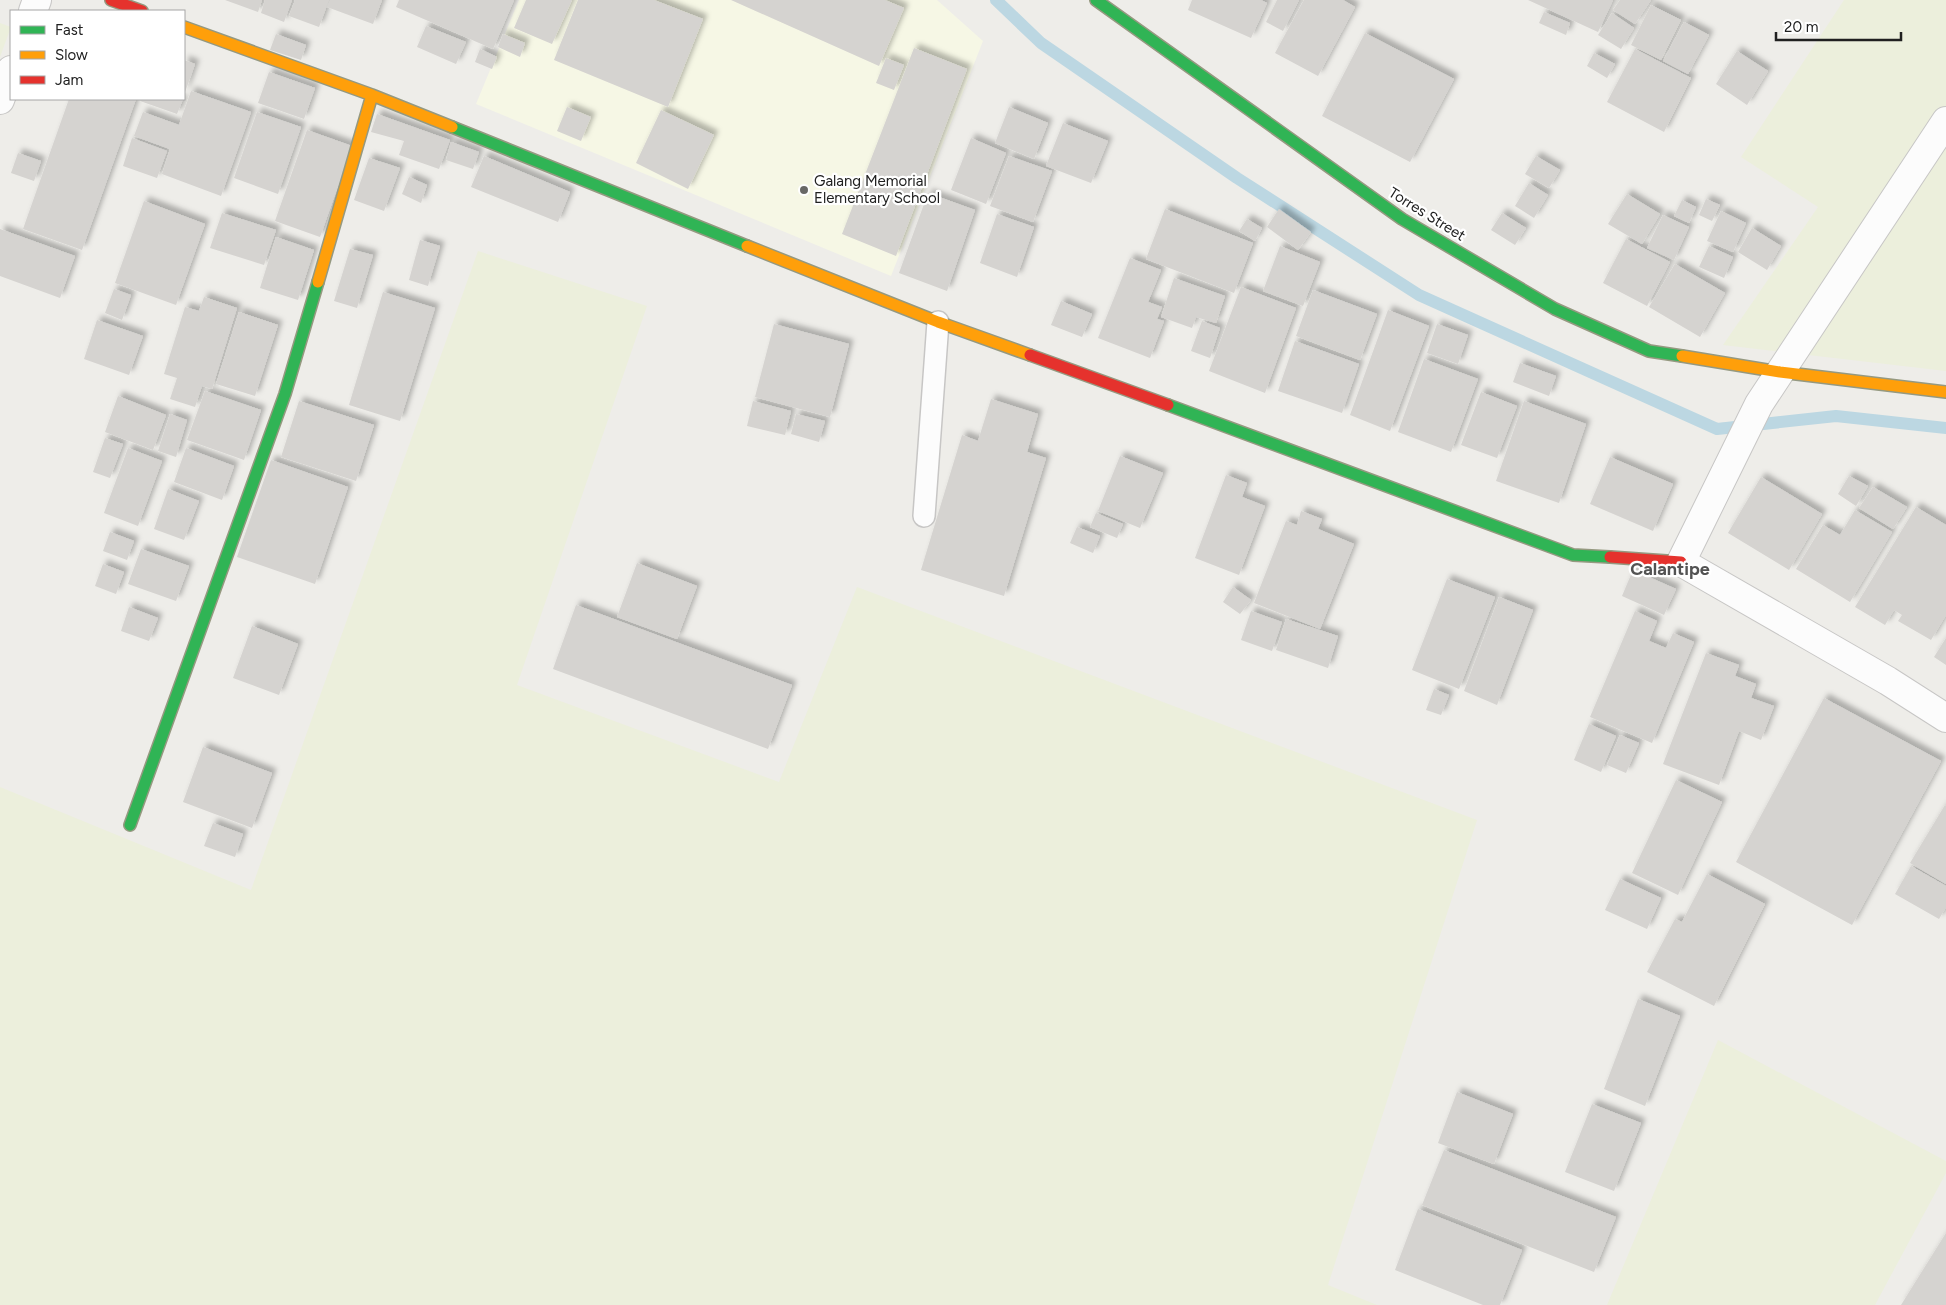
<svg xmlns="http://www.w3.org/2000/svg" width="1946" height="1305" viewBox="0 0 1946 1305" font-family="Figtree,sans-serif">
<style>
.education{fill:#f6f7e5}
.farmland{fill:#ecefdc}
.lines{fill:none;stroke-linecap:round;stroke-linejoin:round}
.stream{stroke:#bcd7e2;stroke-width:12}
.building{fill:#d5d3d0;filter:url(#shadow)}
.lane-casing{stroke:#c7c6c5;stroke-width:24}
.street-casing{stroke:#c7c6c5;stroke-width:30}
.fast-casing{stroke:#959980;stroke-width:14}
.slow-casing{stroke:#959980;stroke-width:14}
.jam-casing{stroke:#959980;stroke-width:14}
.lane{stroke:#fcfcfc;stroke-width:21}
.street{stroke:#fcfcfc;stroke-width:28}
.fast{stroke:#30b455;stroke-width:11}
.slow{stroke:#ff9f0a;stroke-width:11}
.jam{stroke:#e5322d;stroke-width:11}
.poi-dot{fill:#686866;stroke:#fff;stroke-width:2}
.labels{text-anchor:middle;dominant-baseline:central;stroke-width:4.5;stroke-linejoin:round;paint-order:stroke}
.poi-label{font-size:15px;fill:#202020;stroke:#fff;text-anchor:start}
.street-label{font-size:15px;fill:#202020;stroke:#fff}
.quarter-label{font-size:18px;font-weight:bold;fill:#535353;stroke:#fff}
</style>
<defs>
<filter id="shadow"><feDropShadow dx="4.5" dy="-4.5" stdDeviation="2.5" flood-color="#0004"/></filter>
</defs>
<rect width="100%" height="100%" fill="#eeede9"/>
<path class="education" d="M519,0H937L983,41L891,276L476,104Z"/>
<path class="farmland" d="M1844,0H1946V371L1723,345L1818,207L1741,157Z
M0,23L11,27L0,57Z
M478,251L647,306L517,685L779,782L857,587L1477,820L1328,1285L1377,1305H0V787L251,890Z
M1718,1040L1946,1161V1173L1875,1305H1607Z"/>
<g class="lines">
<path class="stream" d="M996,0L1041,43L1237,178L1419,295L1717,429L1836,416L1946,428"/>
</g>
<path class="building" d="M225,0H262L258,12Z
M265,0H292L284,22L261,13Z
M295,0H329L319,27L289,16Z
M330,0H382L373,24L327,7Z
M399,0H514L493,49L396,7Z
M526,0H572L552,44L514,28Z
M578,0H654L703,19L668,107L554,60Z
M731,0H885L904,8L879,66Z
M1192,0H1261L1267,3L1251,38L1188,10Z
M1277,0H1299L1283,31L1266,22Z
M1304,0H1343L1355,7L1318,76L1275,53Z
M1528,0H1613L1598,32Z
M1620,0H1651L1635,24L1613,10Z
M1651,5L1681,20L1661,60L1631,45Z
M1544,12L1570,23L1566,35L1539,23Z
M1612,13L1634,28L1621,49L1598,35Z
M1684,22L1709,35L1688,74L1663,61Z
M426,26L466,42L456,64L417,47Z
M1365,33L1454,79L1410,162L1322,116Z
M276,34L306,45L301,60L270,50Z
M503,34L525,43L520,57L498,47Z
M914,48L967,69L896,256L842,234Z
M480,49L497,57L492,69L475,62Z
M1635,49L1691,78L1664,132L1607,102Z
M1737,51L1768,71L1747,105L1716,84Z
M1594,53L1615,64L1607,78L1587,66Z
M886,58L904,65L894,90L876,83Z
M184,60L195,64L184,95Z
M269,72L315,88L304,119L258,103Z
M191,91L251,112L221,196L162,174L170,149L134,136L143,112L179,125Z
M69,99H136L82,250L23,229Z
M141,99H183L177,114L140,101Z
M567,107L591,117L581,141L557,131Z
M1009,107L1048,123L1034,159L995,143Z
M661,110L714,135L688,189L636,163Z
M257,112L301,127L278,194L234,178Z
M377,114L450,140L439,169L399,155L404,141L371,132Z
M1063,123L1108,141L1091,183L1046,166Z
M307,130L352,146L320,237L275,221Z
M132,138L167,151L157,178L123,166Z
M971,138L1006,153L986,204L951,190Z
M451,142L479,152L473,169L446,160Z
M18,153L41,161L34,181L11,173Z
M484,156L570,192L558,222L471,187Z
M1009,156L1052,171L1033,222L990,206Z
M1536,156L1560,170L1549,188L1525,174Z
M369,158L400,168L384,211L354,200Z
M409,177L427,185L421,203L402,194Z
M1529,183L1548,195L1534,218L1515,206Z
M928,193L975,210L947,291L899,273Z
M1627,194L1660,214L1642,244L1608,224Z
M1706,199L1720,205L1712,221L1699,215Z
M1682,200L1696,207L1689,223L1674,216Z
M144,201L205,224L176,305L115,283Z
M1165,209L1253,243L1234,293L1146,259Z
M1279,209L1311,232L1298,250L1267,227Z
M1721,211L1746,223L1733,252L1707,241Z
M222,213L276,230L264,265L210,248Z
M1502,213L1526,228L1515,245L1491,230Z
M997,214L1034,227L1017,277L980,263Z
M1663,215L1689,227L1674,260L1647,248Z
M1247,219L1262,228L1255,241L1239,231Z
M1752,228L1781,246L1767,270L1738,252Z
M0,229L75,256L60,298L0,276Z
M276,237L314,250L298,300L260,288Z
M1626,239L1670,262L1647,306L1603,283Z
M420,240L440,246L428,286L409,280Z
M1280,246L1320,262L1303,306L1263,291Z
M1709,246L1733,257L1724,278L1699,267Z
M350,249L373,255L357,308L334,301Z
M1130,258L1161,270L1148,302L1162,307L1157,319L1164,321L1150,358L1098,338Z
M1675,264L1725,293L1700,337L1649,307Z
M1174,278L1225,296L1216,323L1196,317L1192,328L1161,317Z
M1241,287L1296,308L1265,393L1209,371Z
M114,289L131,295L122,320L105,313Z
M1313,290L1377,314L1360,360L1296,336Z
M383,292L435,308L400,421L349,405Z
M204,297L237,308L212,389L202,386L195,407L170,399L177,378L164,374L185,307L199,311Z
M1061,301L1092,314L1082,337L1051,325Z
M1388,310L1429,326L1390,431L1350,415Z
M239,312L278,325L255,396L216,384Z
M97,320L143,336L129,375L84,359Z
M1202,321L1220,328L1210,358L1191,351Z
M774,324L849,344L830,417L755,397Z
M1437,324L1468,335L1458,364L1427,353Z
M1295,341L1359,364L1342,413L1278,391Z
M1424,359L1478,379L1451,452L1398,432Z
M1520,363L1556,376L1549,396L1513,382Z
M205,391L261,410L244,460L187,440Z
M1481,392L1517,406L1497,458L1461,445Z
M118,396L166,415L153,450L105,432Z
M991,399L1038,414L1027,452L1046,458L1004,596L921,570L962,435L978,441Z
M299,401L374,425L356,481L281,457Z
M753,401L791,411L785,435L747,426Z
M1524,401L1586,424L1559,503L1496,481Z
M170,414L187,420L176,457L158,451Z
M796,414L825,421L819,442L791,434Z
M105,438L123,444L110,478L93,472Z
M128,448L162,461L138,526L104,513Z
M186,448L234,466L222,500L174,482Z
M1120,456L1163,473L1140,528L1098,511Z
M1610,457L1673,484L1653,531L1590,504Z
M271,460L348,487L315,584L237,557Z
M1226,475L1247,483L1242,497L1265,506L1239,575L1195,558Z
M1849,476L1868,486L1856,506L1838,494Z
M1761,477L1822,514L1789,570L1728,533Z
M1873,487L1907,507L1893,529L1859,508Z
M168,489L199,501L184,540L154,529Z
M1916,507L1946,525V615L1931,640L1898,621L1902,615L1894,610L1885,625L1855,607Z
M1855,510L1892,532L1850,602L1796,569L1823,525L1840,535Z
M1301,511L1322,519L1318,529L1354,544L1320,629L1254,603L1286,521L1297,525Z
M1096,513L1123,524L1117,538L1090,527Z
M1077,527L1100,536L1093,553L1070,543Z
M110,532L134,541L127,560L103,551Z
M141,549L189,566L176,601L128,584Z
M637,563L697,586L677,639L617,617Z
M103,564L124,572L116,594L95,586Z
M1633,570L1676,589L1664,615L1622,596Z
M1447,579L1495,597L1459,689L1412,670Z
M1233,587L1251,600L1240,614L1223,602Z
M1499,597L1533,610L1497,705L1464,691Z
M576,605L792,685L768,749L553,669Z
M129,607L158,618L149,641L121,631Z
M1251,611L1282,622L1272,651L1241,640Z
M1635,611L1657,621L1649,641L1666,648L1673,633L1694,642L1652,743L1590,717Z
M1286,619L1338,636L1328,668L1276,650Z
M252,626L298,644L279,695L233,678Z
M1946,638V665L1934,657Z
M1706,653L1739,665L1735,676L1756,684L1751,698L1774,706L1761,740L1739,731L1719,785L1663,764Z
M1434,689L1449,695L1441,715L1426,710Z
M1824,698L1941,761L1852,925L1736,862Z
M1589,724L1616,736L1601,772L1574,760Z
M1620,735L1639,743L1626,773L1607,765Z
M203,747L272,773L252,828L183,802Z
M1676,780L1722,802L1678,895L1632,873Z
M1945,805L1946,806V884L1910,863Z
M213,823L243,834L235,857L204,846Z
M1911,866L1946,886V907L1939,919L1895,894Z
M1707,874L1765,904L1714,1006L1647,972L1675,919L1682,922Z
M1620,879L1661,898L1647,929L1605,910Z
M1638,999L1680,1016L1645,1106L1604,1089Z
M1457,1092L1513,1114L1494,1164L1438,1143Z
M1592,1104L1641,1123L1614,1191L1565,1172Z
M1444,1150L1616,1217L1594,1272L1422,1205Z
M1418,1209L1522,1250L1500,1305H1483L1395,1270Z
M1946,1233V1305H1901Z"/>
<g class="lines">
<g class="lane-casing">
<path id="lane" d="M924,516L938,322"/>
</g>
<g class="street-casing">
<path id="street" d="M33,11L37,0
M0,100L11,70
M1946,121L1759,404L1681,562L1888,681L1946,718"/>
</g>
<g class="fast-casing">
<path id="fast" d="M1096,0L1402,219L1555,309L1649,351L1682,356
M452,127L747,246
M1168,405L1573,555L1610,557
M130,825L285,394L318,282"/>
</g>
<g class="slow-casing">
<path id="slow" d="M184,27L372,95L452,127
M747,246L938,322L1030,355
M318,282L372,95
M1682,356L1780,372L1946,392"/>
</g>
<g class="jam-casing">
<path id="jam" d="M111,0L142,11
M1030,355L1168,405
M1610,557L1681,562"/>
</g>
<use href="#lane" class="lane"/>
<use href="#street" class="street"/>
<use href="#fast" class="fast"/>
<use href="#slow" class="slow"/>
<use href="#jam" class="jam"/>
</g>
<circle class="poi-dot" cx="804" cy="190" r="5"/>
<g class="labels">
<g class="poi-label">
<text x="814" y="181">Galang Memorial<tspan x="814" dy="17">Elementary School</tspan></text>
</g>
<g class="street-label">
<text transform="translate(1427 214) rotate(32)">Torres Street</text>
</g>
<g class="quarter-label">
<text x="1670" y="569">Calantipe</text>
</g>
</g>
<rect x="10" y="10" width="175" height="90" fill="#ffffff" stroke="#a6a6a6"/>
<rect x="20" y="26" width="25" height="8" fill="#30b455" stroke="#a6a6a6"/>
<text x="55" y="35" font-size="15" fill="#202020">Fast</text>
<rect x="20" y="51" width="25" height="8" fill="#ff9f0a" stroke="#a6a6a6"/>
<text x="55" y="60" font-size="15" fill="#202020">Slow</text>
<rect x="20" y="76" width="25" height="8" fill="#e5322d" stroke="#a6a6a6"/>
<text x="55" y="85" font-size="15" fill="#202020">Jam</text>
<path d="M1776 32v8h125v-8" fill="none" stroke="#202020" stroke-width="2.5"/>
<text x="1784" y="32" font-size="15" fill="#202020" stroke="#ffffff" stroke-width="4" paint-order="stroke">20 m</text>
</svg>
